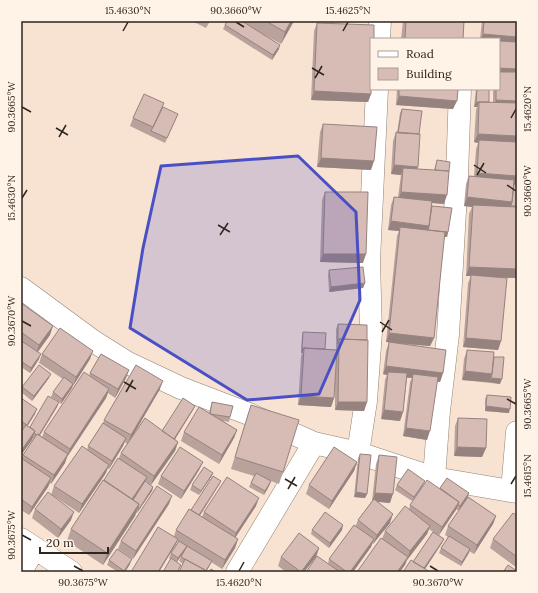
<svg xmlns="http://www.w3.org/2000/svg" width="538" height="593" viewBox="0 0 538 593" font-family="Lora,serif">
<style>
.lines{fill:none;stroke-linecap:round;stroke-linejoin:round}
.street-casing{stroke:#938171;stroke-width:23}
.street{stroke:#fff;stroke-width:22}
.wall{fill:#b9a19c}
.shaded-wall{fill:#96837f}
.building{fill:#d7bbb5;stroke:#96837f}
.marked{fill:#4950c6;fill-opacity:0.2;stroke:#4950c6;stroke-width:3;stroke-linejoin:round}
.ticks{fill:none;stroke:#2d261f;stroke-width:1.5}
.neatline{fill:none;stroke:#2d261f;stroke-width:1.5}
.ticks-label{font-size:10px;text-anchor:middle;fill:#2d261f}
</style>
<rect width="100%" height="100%" fill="#f8e3d2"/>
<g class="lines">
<g class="street-casing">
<path id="street" d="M379,39L380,21
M21,288L93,341L128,363L181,388L249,414L314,443L358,453L434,478L517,492
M358,453L366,401L371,332L369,261L377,89
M434,478L439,411L448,335L457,176L460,89
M512,491L517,432
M21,539L71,572
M21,571L35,548
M237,572L314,443"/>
</g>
<use href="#street" class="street"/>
</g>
<path class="wall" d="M192,21H210L206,28Z
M227,21H294L281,44L263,34L279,49L272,60L223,29Z
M403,21H464L463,39H401Z
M482,21H517V278H507L501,341L498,350L463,347L468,283L471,276H466L469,214L472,207L464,206L466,184L469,176H474L476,149L478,143L474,142L476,110L477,107H474L476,89H489V102H493V89H499V39H480Z
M317,23L371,94L368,102L311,100L314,31Z
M397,89H458L453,109L396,105Z
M402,109L419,134L418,167L417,169L434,170L437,160L449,171L444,204L432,203V206L448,232L447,237H444L434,338L430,346L390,343L443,373L440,382H437L427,440L403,436L410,382L412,378H407L403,412L400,421L381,419L385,380L387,375L383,374L386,351L389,342H386L397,236L399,231L388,230L391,205L394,197H398L401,175L391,174L393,141L396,132L397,133L400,113Z
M178,114L165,143L130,126L133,118Z
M323,124L371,170L317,167L320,132Z
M325,192L363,263L320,262L322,200Z
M329,270L365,283L363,288L329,292L328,275Z
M21,303L50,335L38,352L39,359L30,373L21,367V345L22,343H21Z
M338,324L367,402L364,411L335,410V382L334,398L331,407L298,405L301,357L302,353H301L302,336L303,332L325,349L336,350V329Z
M467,350L494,357L500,384L462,380L464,359Z
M42,354L90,359L73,386L72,388L61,404L59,402L57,407L40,435L42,437L44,432L89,376L90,373L129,370L126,378L115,398L108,393L106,398L67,457L65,463L51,484L50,483L48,487L29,515L21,510V458H22L23,455L34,439L33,438L32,440L21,455V432L23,428L21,427V398L35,414L27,426L30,427L58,401L51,397L53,392L63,379L39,363Z
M49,378L32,401L21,392L22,387Z
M160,389L130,440L162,431L195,406L193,410L175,439L178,442L175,451L151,485L146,481L145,482L153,487L152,491L137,513H136L135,516L103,565L67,541L71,529L119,458L121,453L127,444L125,442L123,446L109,469L107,468L106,473L79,513L55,497L71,520L58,538L32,518L35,509L51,495L54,486L87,450L88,446L103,423L104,420Z
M487,395L509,413L485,411V399Z
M212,402L230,417L229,422L223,421L237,430L234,438L219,464L181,441L184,432L209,413Z
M251,405L283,472L279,484L271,481L269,486L264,495L249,487L254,476L231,469Z
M458,418L486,448L482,457L454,456L455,426Z
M360,454L367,494L365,498L354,497L358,458Z
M379,455L390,503L378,502L390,523L373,544L372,543L371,547L353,572H306L328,564L329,559L356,525L358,520L372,501L376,464Z
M203,462L199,470L181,499L158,484L161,476Z
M357,462L354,471L329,509L306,494L309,485Z
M213,473L211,477L199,495L190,490L192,485Z
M221,481L219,485L200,516L202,517L204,512L256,506L235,538L238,539L235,548L222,569L211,562L206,572H179L183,564L179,561L181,557L184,552L177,562L180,569L169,558L171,553L178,542L177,541L159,572H131L174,536L176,530L191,510Z
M397,485H423L412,501L395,490Z
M440,488L469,493L468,497L496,516L493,524L474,554L469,551L461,566L439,553L441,548L448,537L445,535L448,526L459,511L456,509L439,535L444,539L442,543L425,569L413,562L433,532L429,529L427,534L407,560L405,565L382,539L385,531L409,509L410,505Z
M169,504L133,559L118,549L121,541Z
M517,516V568L490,548L493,539Z
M312,530H342L329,548L311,534Z
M319,548L316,557L304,572H286L278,566L281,557Z
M109,560L130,564L125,572H118L107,565Z"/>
<path class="shaded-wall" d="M291,21H294L281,44L285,32Z
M483,34L517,37V46L499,44V39H481Z
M280,45L279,49L272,60L273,55Z
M499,68L517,69V78L499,77Z
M314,91L371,94L368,102L311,100Z
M399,96L457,101L453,109L396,105Z
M496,100L517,101V110L493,109Z
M476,102H479L477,107H474Z
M478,134L517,136V144L479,140L478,143L474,142Z
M321,158L374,161L371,170L317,167Z
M394,165L418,167L414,176L403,168L401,175L391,174Z
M477,173L517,176V185L473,182Z
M401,192L447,195L444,204L398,200Z
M467,197L512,202L509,210L473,205L472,207L464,206Z
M391,221L429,226L448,232L447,237L400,231V227L399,231L388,230Z
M323,254H366L363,263L320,262Z
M469,267L517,269V278L471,276V275V276H466Z
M365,283L363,288L329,292L331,287Z
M53,326L50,335L36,354L39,345Z
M389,333L434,338L430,346L386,342Z
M466,338L501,341L498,350L463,347Z
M302,348H304L302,353H301Z
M93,351L90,359L73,386L76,377Z
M41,354L39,359L30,373L31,368Z
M386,366L443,373L440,382L413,378V374L412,378L388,375V372L387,375L383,374Z
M129,370L126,378L115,398L118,389Z
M465,371L492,374L489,382L462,380Z
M51,374L49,378L32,401L34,396Z
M491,378L502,379L500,384L489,382Z
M163,381L160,389L128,444L131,435Z
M73,384L72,388L61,404L62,399Z
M109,389L106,398L67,457L65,463L51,484L54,475L68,454L70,449Z
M301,396L334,398L331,407L298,405Z
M59,402L57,407L37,440L39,436Z
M338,402H367L364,411L335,410Z
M195,406L193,410L172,444L173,440Z
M486,406L510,409L509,413L485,411Z
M37,409L35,414L25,430L27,425Z
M384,410L403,412L400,421L381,419Z
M406,428L430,431L427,440L403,436Z
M237,430L234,438L219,464L222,455Z
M35,431L32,440L21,455V451Z
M126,438L123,446L109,469L112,461Z
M178,442L175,451L151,485L154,476Z
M457,447L486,448L482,457L454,456Z
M203,462L199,470L181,499L184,491Z
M357,462L354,471L329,509L332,501Z
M109,465L106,473L79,513L82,504Z
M213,473L211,477L199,495L201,491Z
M147,477L144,486L132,504V499Z
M51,478L48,487L29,515L32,507Z
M221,481L219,485L197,519L199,515Z
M271,481L269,486L264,495L265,491Z
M425,481L423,485L412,501L414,497Z
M153,487L152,491L137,513L139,509Z
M356,492L367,494L365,498L354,497Z
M375,493L393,494L390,503L372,501Z
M469,493L467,498L459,511L460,506Z
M172,496L169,504L133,559L136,551Z
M259,498L256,506L233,541L236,533Z
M459,502L456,510L439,535L442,527Z
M139,504L135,516L103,565L107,553Z
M74,512L71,520L58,538L61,529Z
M393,514L390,523L373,544L377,535Z
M496,516L493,524L474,554L477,545Z
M343,525L342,530L329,548L330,543Z
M430,526L427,534L407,560L410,551Z
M178,539L176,544L159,572H158Z
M238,539L235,548L222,569L225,560Z
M374,539L371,547L353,572H350Z
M444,539L442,543L423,572V570Z
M187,546L185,550L176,563L178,558Z
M319,548L316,557L304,572H301Z
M470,549L469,553L461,566L462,562Z
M408,557L405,565L400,572H397Z
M132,559L130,564L125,572H124Z
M212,561L210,565L206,572H205Z"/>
<path class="building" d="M227,21H242L280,45L273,55L225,25Z
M266,21H291L285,32Z
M406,21H464L463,39H405Z
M484,21H517V37L483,34Z
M317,23L374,25V39H371V94L314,91Z
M499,41L517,42V69L499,68Z
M499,72H517V101L496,100V89H499Z
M399,89H458L457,101L399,96Z
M477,89H489V102H476Z
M144,94L164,103L153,127L133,118Z
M479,102L517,103V136L478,134Z
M163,107L178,114L167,138L151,131Z
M402,109L422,111L419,134L398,133Z
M323,124L377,127L374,161L321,158Z
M396,132L420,134L418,167L394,165Z
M479,140L517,142V176L477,173Z
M437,160L450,162L449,171L435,170Z
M403,168L449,171L447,195L401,192Z
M469,176L514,180L512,202L467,197Z
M514,184H517V206H511L512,202Z
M325,192H368L366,254H323Z
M394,197L432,201L429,226L391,221Z
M473,205L517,207V269L469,267Z
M432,206L452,208L448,232L428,230L429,226Z
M400,227L445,232L434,338L389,333Z
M363,267L365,283L331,287L329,270Z
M471,275L507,278L501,341L466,338Z
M21,303L53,326L39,345L21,332Z
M338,324L367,325V340L339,339L338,344Z
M60,328L93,351L76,377L42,354Z
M303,332L326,333L325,349L302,348Z
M339,339L368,340L367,402H338Z
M23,342L41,354L31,368L21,361V345Z
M389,342L446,350L443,373L386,366Z
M304,348L337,350L334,398L301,396Z
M467,350L494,352L492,374L465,371Z
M101,354L129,370L118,389L90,373Z
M494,357H504L502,379L491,378L492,374Z
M39,365L51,374L34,396L22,387Z
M136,365L163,381L131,435L104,420Z
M84,372L109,389L70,449L44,432Z
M388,372L407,373L403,412L384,410Z
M413,374L438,377L430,431L406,428Z
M64,377L73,384L62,399L53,392Z
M487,395L511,397L510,409L486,406Z
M48,396L59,402L39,435L37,434V435L34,433L35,431L30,427Z
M21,398L37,409L27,425L21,421Z
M183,398L195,406L174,439L162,431Z
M212,402L233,406L230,417L210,414Z
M251,405L299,420L283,472L235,457Z
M199,407L237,430L222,455L184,432Z
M145,418L178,442L154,476L121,453Z
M458,418L487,419L486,448L457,447Z
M103,423L126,438L112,461L88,446Z
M26,425L35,431L21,451V432Z
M37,434L68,454L54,475L23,455Z
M82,446L109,465L82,504L54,486Z
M180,447L203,462L184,491L161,476Z
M334,447L357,462L332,501L309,485Z
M360,454L371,455L367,494L356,492Z
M379,455L397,457L393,494L375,493Z
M21,458L51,478L32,507L21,499Z
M118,458L147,477L132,499L104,480Z
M204,467L213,473L201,491L192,485Z
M408,469L425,481L414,497L397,485Z
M256,473L271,481L265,491L251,483Z
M213,476L221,481L199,515L191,510Z
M227,477L259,498L236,533L204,512Z
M447,478L469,493L460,506L458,505L459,502L440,488Z
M103,480L139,504L107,553L71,529Z
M427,480L459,502L442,527L410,505Z
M145,481L153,487L139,509L138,508L139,504L133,500Z
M157,486L172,496L136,551L121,541Z
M48,492L74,512L61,529L35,509Z
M468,497L496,516L477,545L448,526Z
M374,499L393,514L377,535L358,520Z
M405,506L430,526L410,551L385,531Z
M189,509L238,539L225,560L176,530Z
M325,512L343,525L330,543L312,530Z
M513,513L517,516V557L493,539Z
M354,525L374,539L350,572H347L329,559Z
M158,527L178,539L158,572H131Z
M433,532L444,539L424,568L413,562Z
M299,533L319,548L301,572L281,557Z
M449,536L470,549L462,562L441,548Z
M381,538L408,557L397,572H357Z
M179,541L187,546L178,558L171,553Z
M187,546L212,561L205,572V570L181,557Z
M117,549L132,559L124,571L109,560Z
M317,556L340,572H306Z
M171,558L181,565L177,572H163Z
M185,559L205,570L204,572H179Z
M411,560L430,572H403Z
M508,565L517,571V572H503Z
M211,569L216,572H209Z"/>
<path class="marked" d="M298,156L356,212L360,300L319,394L247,400L130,328L143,248L161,166Z"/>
<path class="ticks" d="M236,22L244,27M123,31L128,22M343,31L348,22M312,68L324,75M315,78L322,66M22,107L31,112M511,118L516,109M56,128L68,135M59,137L66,125M474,165L486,173M477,175L484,163M507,185L516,191M22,198L27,190M218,225L230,232M220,235L228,223M22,321L31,326M380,322L392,330M382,332L389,320M124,382L136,389M126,392L133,380M507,399L516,404M285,479L297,486M511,484L516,476M288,489L295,477M22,535L31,540M74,566L83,571M430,566L438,571M239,571L244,562"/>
<rect width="538" height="593" fill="none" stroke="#fff2e7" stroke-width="44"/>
<rect x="370" y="38" width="130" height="52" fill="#fff2e7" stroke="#aba097"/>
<rect x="378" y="51" width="20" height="6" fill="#ffffff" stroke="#aba097"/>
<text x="406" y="58" font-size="12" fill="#2d261f">Road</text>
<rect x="378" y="68" width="20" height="12" fill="#d7bbb5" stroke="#aba097"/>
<text x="406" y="78" font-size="12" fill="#2d261f">Building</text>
<path d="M40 547v6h68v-6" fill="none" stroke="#2d261f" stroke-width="2"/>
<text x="46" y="547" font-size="12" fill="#2d261f" stroke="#fff2e7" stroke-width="3" paint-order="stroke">20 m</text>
<rect x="22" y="22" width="494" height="549" class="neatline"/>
<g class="ticks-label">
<text x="128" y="14">15.4630°N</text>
<text x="236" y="14">90.3660°W</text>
<text x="348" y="14">15.4625°N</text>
<text transform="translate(11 107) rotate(-90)" y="4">90.3665°W</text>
<text transform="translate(527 109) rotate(-90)" y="4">15.4620°N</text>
<text transform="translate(527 191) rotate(-90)" y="4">90.3660°W</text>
<text transform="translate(11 198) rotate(-90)" y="4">15.4630°N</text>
<text transform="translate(11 321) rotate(-90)" y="4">90.3670°W</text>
<text transform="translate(527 404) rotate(-90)" y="4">90.3665°W</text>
<text transform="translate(527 476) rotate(-90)" y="4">15.4615°N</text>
<text transform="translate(11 535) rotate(-90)" y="4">90.3675°W</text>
<text x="83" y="586">90.3675°W</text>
<text x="239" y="586">15.4620°N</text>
<text x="438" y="586">90.3670°W</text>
</g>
</svg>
